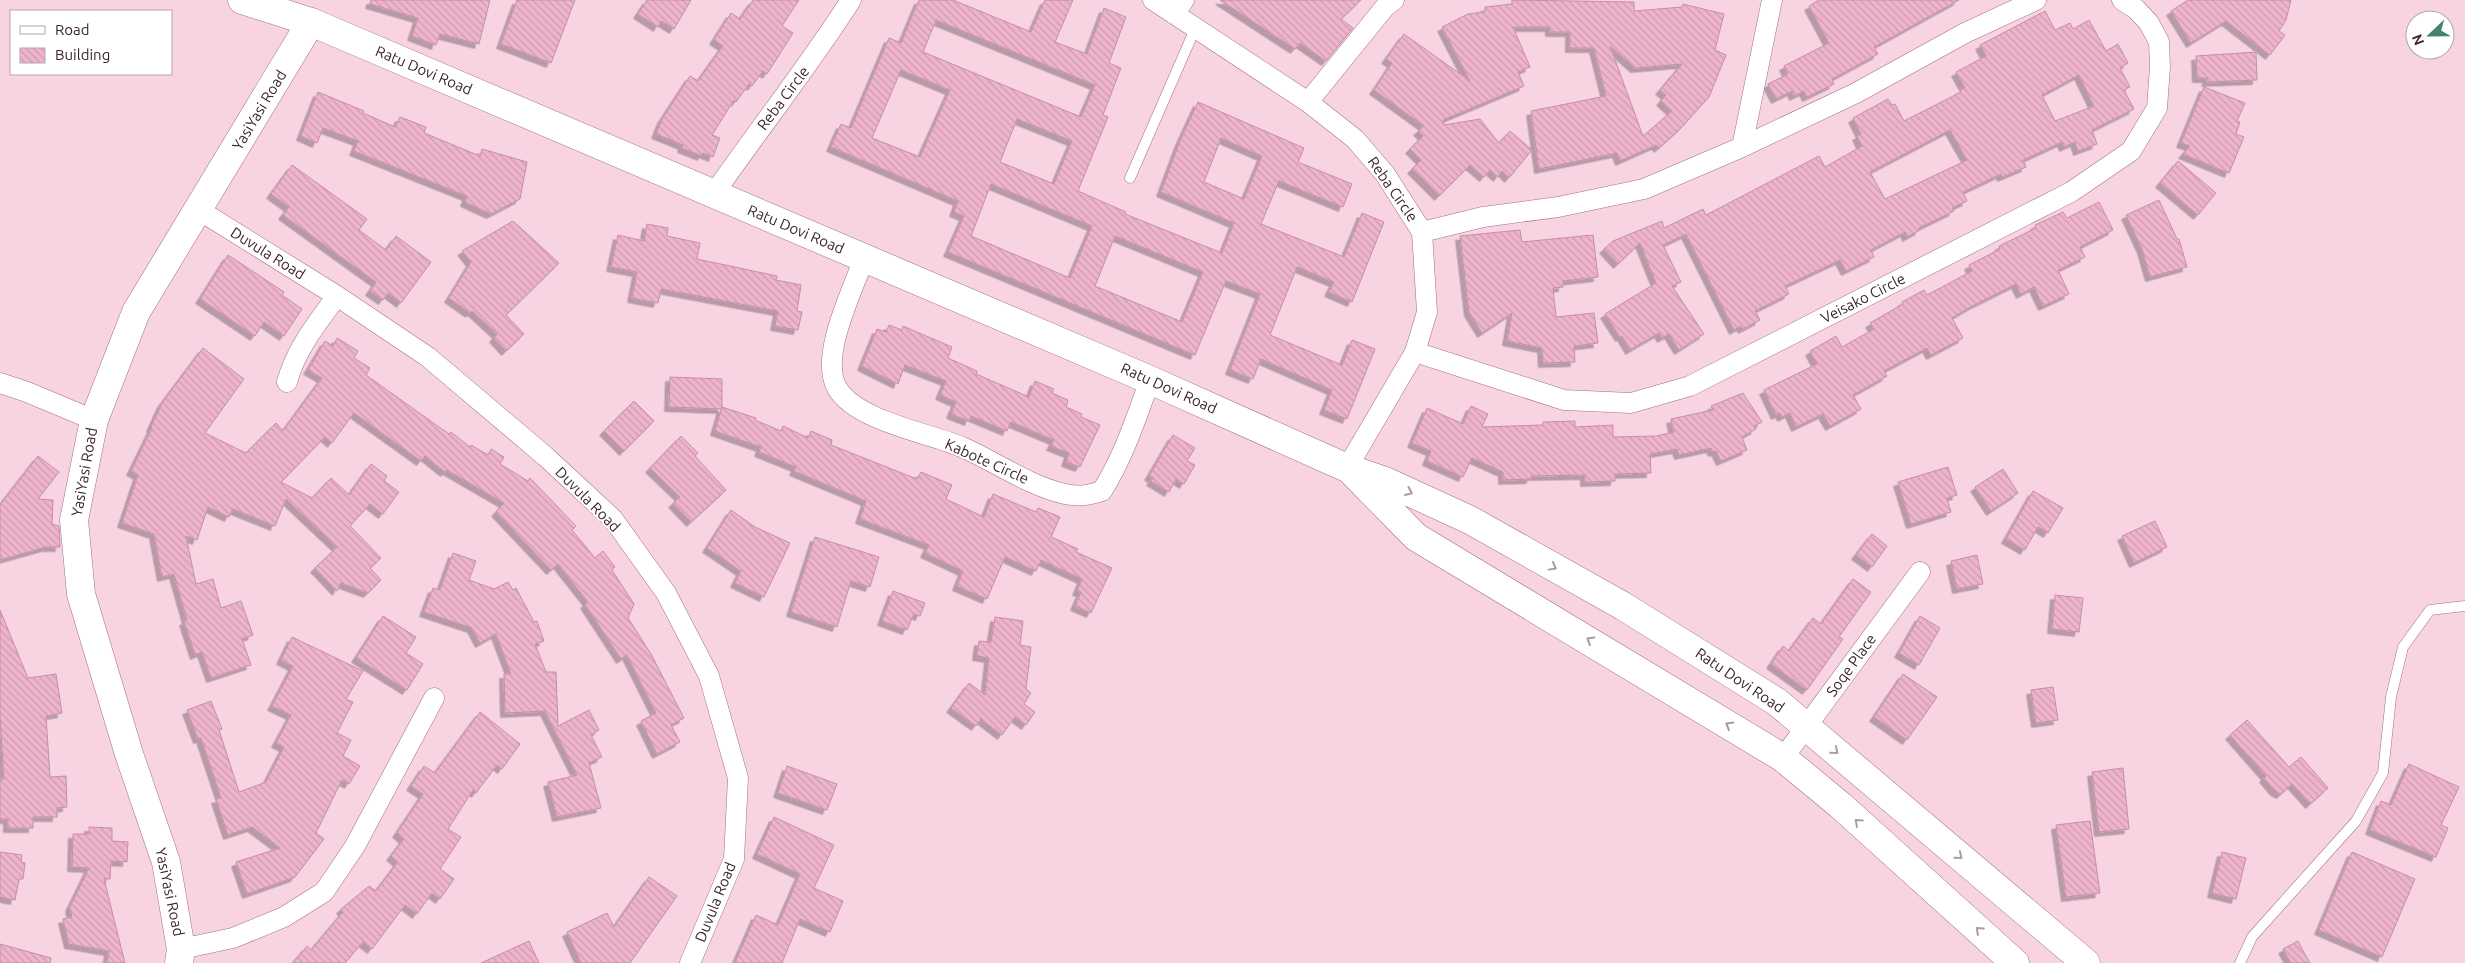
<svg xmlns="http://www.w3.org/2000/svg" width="2465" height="963" viewBox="0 0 2465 963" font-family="Ubuntu,sans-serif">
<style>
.building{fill:url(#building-back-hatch);stroke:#c68ea5;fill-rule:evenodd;filter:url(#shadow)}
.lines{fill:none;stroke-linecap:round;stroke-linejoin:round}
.service-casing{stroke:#a36e84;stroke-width:11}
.minor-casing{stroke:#a36e84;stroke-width:21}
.secondary-casing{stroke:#a36e84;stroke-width:29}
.primary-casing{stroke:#a36e84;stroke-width:29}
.service{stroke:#fff;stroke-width:10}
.minor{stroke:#fff;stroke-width:20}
.secondary{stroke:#fff;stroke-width:28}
.primary{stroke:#fff;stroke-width:28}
.oneway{stroke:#a79da1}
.labels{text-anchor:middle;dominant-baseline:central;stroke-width:4;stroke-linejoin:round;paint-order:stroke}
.street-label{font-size:15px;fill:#3b252e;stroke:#fff}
</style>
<defs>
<pattern id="building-back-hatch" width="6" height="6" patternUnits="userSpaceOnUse" patternTransform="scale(1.25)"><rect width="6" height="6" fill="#eeb4cb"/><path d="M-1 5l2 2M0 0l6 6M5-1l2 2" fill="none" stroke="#cd9baf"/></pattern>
<filter id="shadow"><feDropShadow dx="-4.5" dy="4.5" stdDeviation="0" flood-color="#0004"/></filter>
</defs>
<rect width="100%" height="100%" fill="#f8d4e2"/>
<path class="building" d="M371,0H490L479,44L440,34L436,45L412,36L418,18L370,4Z
M517,0H575L551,63L501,44Z
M647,0H691L674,29L661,21L658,27L638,14Z
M753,0H799L782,26L793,33L767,74L763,71L752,86L749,84L736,102L734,100L712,135L720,138L713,157L703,153L702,156L682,148L683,145L656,134L662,119L690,76L698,81L723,46L714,40L731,13L740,19Z
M919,0H953L1031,32L1045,0H1073L1055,42L1087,54L1104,8L1126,17L1109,63L1121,68L1103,115L1108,117L1078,191L1126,212L1125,214L1222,253L1234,223L1161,192L1180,141L1198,102L1304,148L1298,162L1352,184L1343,207L1279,181L1261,224L1344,257L1362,213L1384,222L1352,302L1329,292L1334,282L1297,267L1270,335L1342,365L1352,340L1375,349L1347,419L1324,410L1332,390L1261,359L1253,379L1230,370L1260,294L1226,281L1195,355L948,252L964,216L954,212L958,201L831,147L841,124L851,128L889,38L901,43ZM936,20L1095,85L1081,117L923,52ZM901,70L950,90L920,157L872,138ZM1017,119L1072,141L1054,184L1000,162ZM1221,138L1262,156L1244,199L1204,182ZM991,184L1092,226L1070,278L971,236ZM1115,236L1203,272L1182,322L1095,286Z
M1220,0H1361L1341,19L1353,28L1326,61L1300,43L1295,49Z
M1512,0L1634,2V11L1682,7L1683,4L1724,14L1715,50L1726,55L1709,97L1680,129L1659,148L1656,145L1620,161L1617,153L1539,169L1531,111L1606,96L1594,48H1570V32H1550V27H1513L1530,67L1518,72L1524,86L1443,120L1444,125L1480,119L1499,143L1510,131L1532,150L1509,178L1502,171L1498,177L1490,170L1484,177L1470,165L1439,196L1412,169L1421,160L1410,149L1423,136L1418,131L1424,126L1374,90L1392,63L1386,59L1404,34L1470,81L1442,27L1468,14L1485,12V7L1512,4ZM1610,46L1635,68L1682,64L1660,90L1666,95L1661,101L1672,111L1643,136Z
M1819,0H1959L1874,47L1878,54L1832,79L1834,84L1807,97L1804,91L1794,96L1792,91L1776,99L1768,84L1788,74L1784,66L1829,43L1809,6Z
M2188,0H2291L2286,20L2279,31L2285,35L2270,55L2226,21L2191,43L2171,11Z
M2045,11L2055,30L2070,23L2073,29L2089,20L2106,51L2118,44L2128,63L2120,68L2130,87L2124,90L2134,109L2092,130L2097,144L2078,151L2075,142L2064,147L2062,142L2023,160L2026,167L2002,177L2001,174L1963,192L1967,201L1952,208L1954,211L1919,228L1920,230L1907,237L1905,232L1871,250L1874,257L1846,271L1840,260L1785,286L1789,294L1755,311L1760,320L1743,329L1741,326L1734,330L1686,234L1663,245L1681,282L1672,286L1704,334L1679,350L1669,334L1662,338L1659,333L1630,350L1622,336L1620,337L1605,314L1656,283L1640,243L1618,264L1604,249L1613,241L1662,221L1664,228L1703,209L1706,215L1819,156L1825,167L1862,146L1857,136L1861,134L1853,118L1888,99L1892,105L1895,104L1904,121L1961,92L1960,90L1965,88L1956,72L1986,56L1980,45ZM2079,75L2094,106L2055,121L2042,95ZM1950,130L1967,160L1885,199L1870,172Z
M2256,52L2257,80L2206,82L2208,78H2197L2196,56Z
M2204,87L2245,103L2237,121L2240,122L2236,134L2244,137L2229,173L2183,154L2190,146L2181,143Z
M318,92L364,111L363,113L395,127L400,117L426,127L424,133L480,156L482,149L527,162L520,199L491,214L465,202L467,196L354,151L358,141L323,128L317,143L301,136Z
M2178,161L2216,193L2198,215L2160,183Z
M292,165L367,219L359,230L386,250L396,236L431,262L401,303L388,293L383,300L370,291L376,282L283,215L289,207L271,194Z
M2159,200L2177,239H2179L2187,267L2150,277L2142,249L2126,215Z
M2099,202L2113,230L2080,247L2085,257L2058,270L2069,294L2043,306L2034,287L2021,294L2016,284L1972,306L1952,318L1963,338L1931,355L1927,348L1884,371L1887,376L1853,395L1861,409L1830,426L1823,414L1796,427L1790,413L1782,417L1780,413L1776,415L1764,390L1817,364L1810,351L1836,336L1842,347L1874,329L1870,323L1903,304L1902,302L1924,290L1927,295L1972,271L1969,265L2000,249L1999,246L2036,228L2035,225L2063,212L2067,218Z
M513,221L559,263L506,315L524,334L506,351L494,338L497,334L472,311L470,313L449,298L471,262L462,251Z
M647,224L668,228L667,236L700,243L697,259L777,276L776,280L801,285L797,311L802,312L798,330L775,326L778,311L661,289L658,303L632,298L637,272L611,267L618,235L644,241Z
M1520,230L1522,242L1593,235L1598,277L1563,281V287L1553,288L1556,317L1594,313L1598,343L1574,346L1575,362L1543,363L1542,348L1507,341L1512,313L1482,333L1469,312L1460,236Z
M228,255L284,292L282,295L302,309L284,336L264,322L255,336L200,299Z
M889,325L902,330L903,326L952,347L948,358L977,371L976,374L1029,397L1035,381L1054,389L1052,393L1068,400L1066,407L1082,414L1081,417L1100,425L1080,467L1066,462L1069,453L1051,446L1054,440L1011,422L1007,431L971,416L969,421L951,414L956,402L940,395L946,381L905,365L898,384L862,366L877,329L886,332Z
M337,338L358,351L354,358L370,368L366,375L449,434L451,432L470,447L471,445L488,455L491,449L504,457L500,464L528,481L530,478L576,526L572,530L595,558L603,551L615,567L612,570L634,604L628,618L651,654L684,718L671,725L680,742L657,754L641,721L656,713L627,655L621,659L585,604L588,602L558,564L551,570L496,512L504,503L447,470L445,472L425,456L421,461L354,413L332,443L325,437L281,482L312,498L331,478L349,495L371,464L387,476L384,481L399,492L383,514L370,504L350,526L381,558L370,568L381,580L368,593L341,583L337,591L315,568L337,547L286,499L275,526L233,509L229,517L208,507L197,540L186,536L196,584L213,579L221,608L241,601L253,635L242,639L251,665L211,678L202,652L195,655L184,621L187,620L174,574L162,577L154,534L122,523L138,475L131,471L152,428L151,427L162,403L203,348L244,379L205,433L246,453L276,423L283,431L322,378L308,370L325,341L333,346Z
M670,377L722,379V409L669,407Z
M1743,393L1762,422L1754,426L1756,429L1742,437L1747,450L1721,461L1716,451L1713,452L1711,448L1679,455L1677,449L1650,454L1651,473L1615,474V481L1585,482V475L1531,476V479L1503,480V472L1472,458L1463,477L1427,461L1431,451L1412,443L1427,408L1463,424L1471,406L1488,414L1482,427L1543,425V422L1575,421V427L1613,425V437L1656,436L1674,432L1671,419L1713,410L1711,406Z
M634,401L654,421L624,451L604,431Z
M722,407L756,418L755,420L781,431L783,426L808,438L811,431L832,440L831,445L917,479L921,472L952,485L946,499L984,517L993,494L1036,512L1038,508L1060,517L1051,537L1078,549L1076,552L1112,568L1091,613L1075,606L1081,592L1077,591L1082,579L1041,560L1036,571L1005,557L987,599L957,586L963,571L925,553L929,545L860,519L866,501L794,471L796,467L759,452L761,447L715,431Z
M1173,435L1195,448L1187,461L1195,465L1184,484L1176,479L1169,492L1151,481L1153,478L1149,476Z
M681,436L698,453L695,456L726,490L691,522L673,503L680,497L650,468Z
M38,456L59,472L38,499L53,500L52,524L59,526L60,547H46L0,560V505Z
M1948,467L1957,495L1947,498L1951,512L1911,524L1898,482Z
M2003,469L2018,493L1991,511L1975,487Z
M2033,491L2063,508L2048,533L2038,527L2025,550L2006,539Z
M731,510L755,527L790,543L764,597L735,583L741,571L707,548Z
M2155,521L2167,547L2134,563L2122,536Z
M1872,534L1887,546L1872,567L1856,555Z
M815,537L879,557L870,587L851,581L837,627L791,612Z
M453,553L476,561L469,580L494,589L508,582L513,590L516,588L534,622L537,621L544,641L535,644L546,672H556L558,726L589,710L599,730L591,735L602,757L589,763L601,808L557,817L548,782L577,775L545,711L505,713L504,674H511L496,634L480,643L472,628L424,612L433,588L440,590Z
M1977,555L1983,584L1957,589L1951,561Z
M1853,579L1871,592L1839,637L1843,639L1807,690L1771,664L1783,646L1789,651L1813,618L1821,624Z
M893,591L925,603L920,616L914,614L907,630L882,621Z
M2055,595L2083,598L2079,632L2052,629Z
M0,610L28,678L56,674L62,713L46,716L50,777L66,776L67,807L57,808V817H33V828H8V819H0V779H4L0,716Z
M383,616L416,637L406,653L423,664L407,690L356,658Z
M1920,616L1940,628L1919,665L1899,653Z
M995,617L1023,621L1020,645L1031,647L1026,689L1031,693L1024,704L1035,712L1026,725L1015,717L1002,735L981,719L976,726L951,708L969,683L985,695L989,658L977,656L979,641L991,642Z
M292,637L363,671L346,699L353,702L337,733L351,740L343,756L360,766L349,784L342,780L316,833L324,839L295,877L247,894L236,862L280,848L252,827L228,835L216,799L221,798L201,738L198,739L187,710L211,701L222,729L219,730L239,792L266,782L284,747L276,743L291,715L272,706L293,666L281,660Z
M1903,674L1937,697L1907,740L1874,717Z
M2053,687L2058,720L2036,723L2031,690Z
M480,712L520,744L502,769L497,765L476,793L473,790L448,829L461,837L440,869L454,879L440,899L432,893L417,914L405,905L372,949L363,942L345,963H293L307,946L311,950L343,912L341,909L369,886L376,891L398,862L391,856L404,839L397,833L423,794L411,786L424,766L435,773Z
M2247,720L2289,767L2301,757L2328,788L2310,804L2292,784L2281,794L2275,791L2264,778L2266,776L2230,735Z
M2409,764L2459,787L2441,825L2448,828L2436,857L2370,830L2381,801L2391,805Z
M787,766L837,784L827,810L778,793Z
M2123,768L2129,829L2099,832L2092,772Z
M774,817L834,845L814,888L843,901L830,932L800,919L782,963H735L756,915L778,925L800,874L757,854Z
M2090,821L2100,893L2066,897L2056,825Z
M89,827L112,828V841L128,842L127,862L111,861L110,879H104L125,963H107L109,951L69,944L63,919L72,917L70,907L89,868L72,867L73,834H89Z
M0,852L22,855L21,862L25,863L23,879H19L15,900L0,897Z
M2222,852L2246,858L2236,899L2212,893Z
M2352,852L2415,879L2382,957L2319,930Z
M649,877L677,896L630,963H581L567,932L607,913L614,927Z
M529,941L539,963H481Z
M2298,941L2302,949L2310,963H2291L2283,949Z
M0,944L51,958L50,963H0Z"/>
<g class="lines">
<g class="service-casing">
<path id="service" d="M1130,178L1195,29
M2240,963L2252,937L2356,821L2383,773L2391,697L2403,647L2430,610L2465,606"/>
</g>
<g class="minor-casing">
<path id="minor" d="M1153,0L1308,102L1355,139L1385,174L1422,232L1427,312L1415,352L1347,468
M1174,14L1184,0
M1308,102L1385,7L1394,0
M1742,147L1772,0
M713,195C759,129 808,67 851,0
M199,210L337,296L428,357L545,456L613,519L666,593L709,676L738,778L734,859L690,963
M1422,232L1483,217L1558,207L1644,189L1742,147L1856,93L1965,33L2036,0
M864,258C853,290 819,356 837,388C856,421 929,433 962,447C996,462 1029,486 1065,494C1080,497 1089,495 1102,491C1124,456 1136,418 1150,380
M1415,352L1564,400L1631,403L1690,386L2071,192L2131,151L2157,108L2160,67L2159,42L2149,23L2136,9L2122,0
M287,382C296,349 317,323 337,296
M0,383L27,392L94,420
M1783,758L1920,572
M181,949L233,938L284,917L324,892L355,846L434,698"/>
</g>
<g class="secondary-casing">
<path id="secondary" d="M179,963L181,949L166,862L129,754L81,594L74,520L94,420L136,312L311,22"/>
</g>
<g class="primary-casing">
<path id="primary" d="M242,0L311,22L1150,380L1347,468L1385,481L1470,520L1623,606L1777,702L2086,963
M1354,474L1416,537L1783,758L1840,805L2015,963"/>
</g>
<use href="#service" class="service"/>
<use href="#minor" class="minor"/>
<use href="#secondary" class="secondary"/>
<use href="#primary" class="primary"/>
</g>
<defs><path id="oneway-chevron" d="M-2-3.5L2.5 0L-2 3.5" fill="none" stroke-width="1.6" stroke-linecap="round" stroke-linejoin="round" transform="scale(1.25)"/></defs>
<g class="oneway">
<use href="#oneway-chevron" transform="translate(1409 492) rotate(24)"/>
<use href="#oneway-chevron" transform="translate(1553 567) rotate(29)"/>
<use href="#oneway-chevron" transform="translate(1590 640) rotate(-149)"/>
<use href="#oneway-chevron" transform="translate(1729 725) rotate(-149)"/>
<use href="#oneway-chevron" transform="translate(1835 751) rotate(40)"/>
<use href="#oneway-chevron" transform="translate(1858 822) rotate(-138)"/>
<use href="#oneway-chevron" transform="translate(1959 856) rotate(40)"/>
<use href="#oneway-chevron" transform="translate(1979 930) rotate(-138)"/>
</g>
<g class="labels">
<g class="street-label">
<text transform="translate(424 70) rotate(23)">Ratu Dovi Road</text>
<text transform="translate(783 98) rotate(-53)">Reba Circle</text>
<text transform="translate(259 110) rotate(-59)">YasiYasi Road</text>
<text transform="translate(1393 189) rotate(55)">Reba Circle</text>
<text transform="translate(796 229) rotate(23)">Ratu Dovi Road</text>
<text transform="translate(268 253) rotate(32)">Duvula Road</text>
<text transform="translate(1863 298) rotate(-27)">Veisako Circle</text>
<text transform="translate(1169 388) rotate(24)">Ratu Dovi Road</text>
<text transform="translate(987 461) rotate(24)">Kabote Circle</text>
<text transform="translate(84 472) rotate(-80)">YasiYasi Road</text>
<text transform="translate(588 499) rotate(45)">Duvula Road</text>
<text transform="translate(1851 665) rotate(-54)">Soqe Place</text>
<text transform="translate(1740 680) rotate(34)">Ratu Dovi Road</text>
<text transform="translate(170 892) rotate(78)">YasiYasi Road</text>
<text transform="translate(715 902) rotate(-68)">Duvula Road</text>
</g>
</g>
<rect x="10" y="10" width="162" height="65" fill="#ffffff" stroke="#b1a8ab"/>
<rect x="20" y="26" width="25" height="8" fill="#ffffff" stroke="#b1a8ab"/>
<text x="55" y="35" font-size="15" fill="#3b252e">Road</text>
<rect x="20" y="48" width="25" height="15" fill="url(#building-back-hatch)" stroke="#b1a8ab"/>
<text x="55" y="60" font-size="15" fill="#3b252e">Building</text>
<g transform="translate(2430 35) rotate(248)"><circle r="24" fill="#ffffff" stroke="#b1a8ab"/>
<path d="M0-4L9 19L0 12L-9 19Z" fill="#42826f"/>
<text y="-8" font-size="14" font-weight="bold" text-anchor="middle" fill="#3b252e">N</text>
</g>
</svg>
